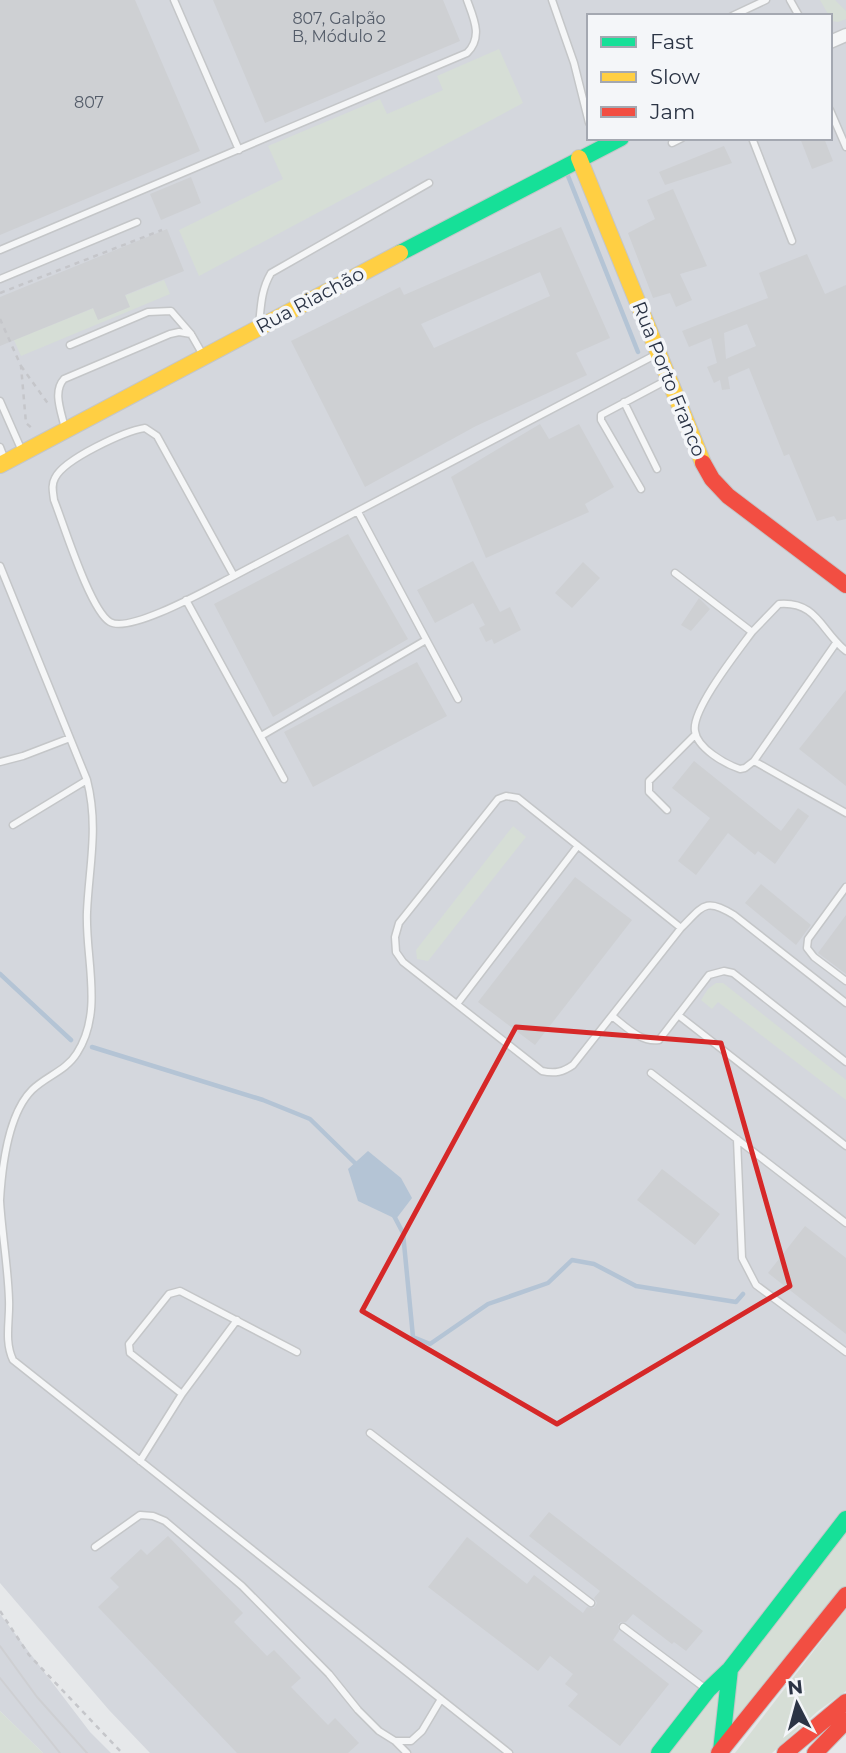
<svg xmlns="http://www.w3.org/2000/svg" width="846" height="1753" viewBox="0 0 846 1753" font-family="Montserrat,sans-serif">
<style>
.built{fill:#d4d7dd;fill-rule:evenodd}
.green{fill:#d6ded6}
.water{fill:#b4c4d5}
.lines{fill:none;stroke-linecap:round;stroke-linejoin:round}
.stream{stroke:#b4c4d5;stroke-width:4.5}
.building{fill:#ced0d3;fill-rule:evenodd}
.lane-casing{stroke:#c4c6c8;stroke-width:9}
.street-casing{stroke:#c4c6c8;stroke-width:15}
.fast-casing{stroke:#c4c6c8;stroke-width:18}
.slow-casing{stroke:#c4c6c8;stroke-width:18}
.jam-casing{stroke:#c4c6c8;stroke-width:18}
.path{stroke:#c5c6ca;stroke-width:2.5;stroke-dasharray:5 5;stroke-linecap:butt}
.lane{stroke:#f5f6f7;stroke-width:6}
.street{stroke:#f5f6f7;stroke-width:12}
.fast{stroke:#16e098;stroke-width:16}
.slow{stroke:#ffcf43;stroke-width:16}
.jam{stroke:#f24e42;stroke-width:16}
.tram{stroke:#cecfd2;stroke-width:2}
.marked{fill:none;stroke:#d62828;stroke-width:5;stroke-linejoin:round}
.labels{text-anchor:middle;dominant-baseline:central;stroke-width:7;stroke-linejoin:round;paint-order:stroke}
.number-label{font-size:16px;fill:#545c69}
.street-label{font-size:19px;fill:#2b3445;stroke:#f4f6f9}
</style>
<rect width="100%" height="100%" fill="#e6e8ea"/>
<path class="built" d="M0,0H846V1522L663,1753H150L109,1710L0,1583ZM589,16H830V138H589Z
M0,1614L90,1732L111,1753H43L0,1711Z"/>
<path class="green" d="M820,0H835L846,11V19L838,22L832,21Z
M499,49L523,103L199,276L179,230L283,179L268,146L380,99L387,114L443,90L437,76Z
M164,280L170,294L21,356L14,340Z
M513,826L526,837L428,961L417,959L416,950Z
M716,983H723L846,1080V1100L718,1002L712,1009L701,1000L708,989Z
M846,1519V1587L711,1753H659Z
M846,1609V1691L818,1711L772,1753H735Z
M0,1711L43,1753H0Z"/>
<path class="water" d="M368,1151L401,1178L412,1198L396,1219L358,1201L348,1169Z"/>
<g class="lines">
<path class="stream" d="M568,176L638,352
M0,974L71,1040
M92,1047L263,1100L310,1119L357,1165
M393,1214L403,1233L413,1337L430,1344L488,1304L548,1283L572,1260L594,1264L636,1286L736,1302L743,1294"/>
</g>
<path class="building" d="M0,0H135L200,151L0,235Z
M213,0H443L460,41L265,123Z
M800,138H824L833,161L812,169Z
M724,146L732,163L665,185L659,172Z
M191,177L201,203L161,220L150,194Z
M673,189L707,266L680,274L692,300L676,307L670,293L653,298L628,233L655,219L647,200Z
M561,227L610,338L576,353L587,375L476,426L365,487L291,341L400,287L404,295ZM540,272L550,296L434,348L421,324Z
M167,229L184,271L125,295L130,307L98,320L93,308L0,346V297Z
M807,254L825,294L846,285V519L837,521L834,516L817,521L789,454L784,456L749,368L728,377L730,389L722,390L720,380L714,383L707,367L717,363L711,338L689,347L682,331L768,298L759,273ZM747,324L756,346L726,359L724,333Z
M540,424L549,439L579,424L614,487L585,504L589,512L486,558L451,477Z
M348,534L408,639L273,717L214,604Z
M473,561L500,612L510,607L521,630L494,644L492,639L486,642L479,628L485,625L473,603L435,623L417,590Z
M583,562L600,578L572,608L555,593Z
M699,598L710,609L691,631L681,625Z
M417,662L447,716L313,787L284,732Z
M846,690V786L799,749Z
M694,761L781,831L798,808L809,816L775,864L758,851L755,855L728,833L696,875L678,861L710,818L672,788Z
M575,877L632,920L535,1045L478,1002Z
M761,884L811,925L796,945L745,903Z
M846,915V974L818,953Z
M662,1169L720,1214L695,1245L637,1200Z
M805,1226L846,1258V1334L768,1273Z
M549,1512L703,1631L686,1651L674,1642L672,1644L633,1614L626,1622H621L618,1624L619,1631L613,1640L669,1684L620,1746L568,1706L578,1694L565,1684L573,1674L550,1656L538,1671L428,1587L467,1537L527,1584L534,1575L583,1613L587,1607L594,1608L597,1603L594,1598L600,1591L529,1536Z
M168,1536L243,1613L234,1622L267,1656L274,1650L301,1678L291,1687L328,1725L335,1718L359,1743L348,1753H237L98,1607L119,1587L110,1578L141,1549L147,1555Z"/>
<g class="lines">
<g class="lane-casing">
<path id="lane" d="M174,0L239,150
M552,0L574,63L589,123
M790,0L799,16
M732,16L766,0
M830,110L846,147
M752,138L792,241
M672,143L682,138
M0,250L467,53C483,37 474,19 467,0
M0,279L137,222
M259,325C261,306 261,290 271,273L429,183
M70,345L148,312L171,311L191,334
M0,401L22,451
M624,402L657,469
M65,429C62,413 52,392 64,379L170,334L179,332L191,334L203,355
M0,447L5,460
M641,489L601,420V415L667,380
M358,512L458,699
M0,566L87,780C99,827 89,866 87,912C85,958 104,1011 77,1053C66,1071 46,1076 32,1090C8,1114 2,1167 0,1200
M675,573L752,632L779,604C817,601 821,631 846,651
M234,576L157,436L145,428C125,431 64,459 55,478C51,485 53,492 54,500C64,525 90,610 110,622C130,634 212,587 234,576L655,355
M186,600L284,779
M752,632C738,651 691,710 695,731C697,748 725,764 740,769L745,768L754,761L836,643
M261,736L426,640
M754,761L846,813
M0,762L23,756L70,738
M667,810L649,792V781L695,735
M13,825L87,780
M846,887L808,939L807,948L814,957L846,981
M681,928L518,798L506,796L498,799L399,923L395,937L396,952L403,962L542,1071C555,1074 563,1072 573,1065L681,928C703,906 705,897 734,915L846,1003
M457,1004L577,847
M678,1015L846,1146
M612,1016C625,1026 641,1043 659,1040L709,975L724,971L733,973L846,1062
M651,1073L846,1223
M737,1139L742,1258L756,1285L846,1352
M0,1201C2,1234 8,1267 9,1300C10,1320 4,1341 13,1360L509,1753
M182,1394L130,1353L129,1344L169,1294L180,1291L297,1352
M370,1433L591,1603
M140,1461L182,1394L237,1320
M95,1547L140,1515L153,1516L165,1521L242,1586L329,1674L358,1710L379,1731L395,1741H411L422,1731L441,1699
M623,1627L706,1689
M395,1741L407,1753"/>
</g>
<g class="street-casing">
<path id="street" d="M830,42L846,35"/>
</g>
<g class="fast-casing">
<path id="fast" d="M400,253L621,138
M721,1751L730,1669
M659,1753L708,1690L730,1669L846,1519"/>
</g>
<g class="slow-casing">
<path id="slow" d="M579,158L703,463
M0,465L400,253"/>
</g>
<g class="jam-casing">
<path id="jam" d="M703,463L712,479L728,496L846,585
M719,1753L846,1595
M785,1753L846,1702
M815,1753L846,1721"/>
</g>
<path class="path" d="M0,293L162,230
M0,319L21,366L26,423L34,430
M21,366L49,405
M0,1611L29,1655L122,1753"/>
<use href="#lane" class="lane"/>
<use href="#street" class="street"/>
<use href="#fast" class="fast"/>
<use href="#slow" class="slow"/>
<use href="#jam" class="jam"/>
<path class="tram" d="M0,1646L37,1697L87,1753
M0,1678L60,1753"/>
</g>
<path class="marked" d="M516,1027L721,1043L790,1286L557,1424L362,1311Z"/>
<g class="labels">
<g class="number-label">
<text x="339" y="18">807, Galpão<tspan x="339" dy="18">B, Módulo 2</tspan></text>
<text x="89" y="102">807</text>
</g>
<g class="street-label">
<text transform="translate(310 300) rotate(-28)">Rua Riachão</text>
<text transform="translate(669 379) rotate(68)">Rua Porto Franco</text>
</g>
</g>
<rect x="587" y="14" width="245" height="126" fill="#f4f6f9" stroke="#a4a8b1" stroke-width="2"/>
<rect x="601" y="37" width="35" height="10" fill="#16e098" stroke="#a4a8b1" stroke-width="2"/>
<text x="650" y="49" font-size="21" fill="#2b3445">Fast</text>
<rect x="601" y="72" width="35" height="10" fill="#ffcf43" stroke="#a4a8b1" stroke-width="2"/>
<text x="650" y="84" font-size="21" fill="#2b3445">Slow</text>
<rect x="601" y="107" width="35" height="10" fill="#f24e42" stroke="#a4a8b1" stroke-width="2"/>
<text x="650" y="119" font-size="21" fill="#2b3445">Jam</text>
<g transform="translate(797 1704) rotate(354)" stroke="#f4f6f9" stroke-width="5" paint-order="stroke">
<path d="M0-5L12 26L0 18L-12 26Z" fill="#2b3445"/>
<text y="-10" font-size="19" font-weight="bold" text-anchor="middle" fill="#2b3445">N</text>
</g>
</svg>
